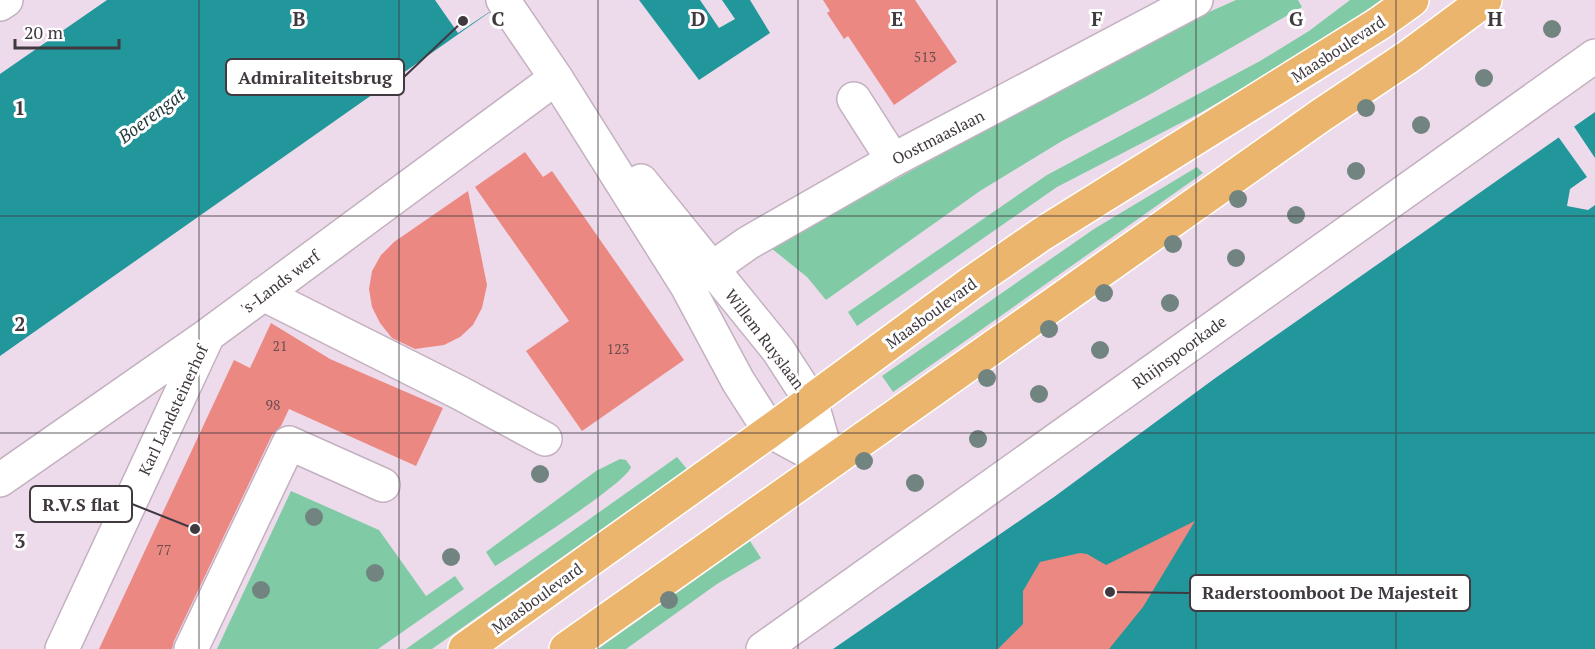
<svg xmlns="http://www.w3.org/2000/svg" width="1595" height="649" viewBox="0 0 1595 649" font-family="'PT Serif',serif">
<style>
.green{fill:#80cba5}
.water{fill:#21979c}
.pier{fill:#eddbeb}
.building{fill:#eb8882}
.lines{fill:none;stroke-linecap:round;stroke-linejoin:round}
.minor-casing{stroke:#c3b1c0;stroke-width:36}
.major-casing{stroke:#fff;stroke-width:36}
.minor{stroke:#fff;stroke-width:33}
.major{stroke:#ecb56e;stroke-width:33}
.tree{fill:#728480}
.grid{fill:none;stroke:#40393f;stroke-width:1.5;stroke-opacity:0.55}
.labels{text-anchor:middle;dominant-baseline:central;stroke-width:6;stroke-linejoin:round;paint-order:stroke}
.number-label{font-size:14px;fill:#6b4d50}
.street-label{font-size:16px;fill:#40393f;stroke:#fff}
.water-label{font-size:18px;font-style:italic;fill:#213a3b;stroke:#fff}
.grid-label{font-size:20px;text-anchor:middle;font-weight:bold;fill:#40393f;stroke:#fff;stroke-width:6;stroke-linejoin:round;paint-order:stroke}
.leader{fill:none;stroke:#40393f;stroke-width:2}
.callout-dot{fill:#40393f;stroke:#fff;stroke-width:2}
.callout{fill:#fff;stroke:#40393f;stroke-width:2}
.callout-label{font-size:18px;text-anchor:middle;font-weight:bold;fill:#40393f}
</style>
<rect width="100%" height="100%" fill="#eddbeb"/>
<path class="green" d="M1236,0H1298L1302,7L1147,96L1062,141L980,191L826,300L807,277L771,248L1160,34Z
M1350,0H1381L1333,34L1276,69L1200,113L1057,187L857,326L848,312L1047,175L1260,61L1309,31Z
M1197,167L1203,173L893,392L882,376L1094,229Z
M677,457L687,469L432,649H406Z
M620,459L626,460L631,467C627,483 515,554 495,566L486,552L596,471Z
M291,491L379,530L426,596L455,576L464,589L378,649H217Z
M750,541L761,558L717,584L626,649H598Z"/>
<path class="water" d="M107,0H507L0,356V74Z
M639,0H700L719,28L735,19L722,0H750L770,33L699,80Z
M1595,112V649H833L1054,497L1214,379Z"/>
<path class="pier" d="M435,0H507L458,33Z
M1573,125L1595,158V205L1588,210L1567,206L1570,189L1587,177L1557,135Z"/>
<path class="building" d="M823,0H915L957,62L894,105L848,36L844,39L827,13L830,11Z
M525,152L543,177L552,171L684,360L582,431L526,351L569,321L475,187Z
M468,191L487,285L482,308L473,325L460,337L444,345L415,349L392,338L380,323L372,307L369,289L372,271L381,255L394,242Z
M271,323L330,359L443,408L416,466L289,409L281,426L272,435L174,641L172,649H99L234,360L250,368Z
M1195,521L1143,607L1109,649H998L1023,624V591L1040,562L1080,553L1087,554L1106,565Z"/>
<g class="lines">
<g class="minor-casing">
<path id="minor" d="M503,0L556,78L687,286L738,381L770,431L829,463
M0,4L6,0
M854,99L893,160
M641,181L778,350L811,401L829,463
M687,286L748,243L893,160L1196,0
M263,294L460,393L545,439
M0,480L208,335L556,78
M62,649L208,335
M191,649L289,443L383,485
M763,649L1595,56"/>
</g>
<g class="major-casing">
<path id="major" d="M465,649L770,431L974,281L1042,234L1380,23L1412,0
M566,649L1320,116L1408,57L1485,0"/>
</g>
<use href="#minor" class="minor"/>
<use href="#major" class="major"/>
</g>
<g class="tree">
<circle cx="1552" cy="29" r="9"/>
<circle cx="1484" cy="78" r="9"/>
<circle cx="1366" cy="108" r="9"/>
<circle cx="1421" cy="125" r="9"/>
<circle cx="1356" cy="171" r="9"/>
<circle cx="1238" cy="199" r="9"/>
<circle cx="1296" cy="215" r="9"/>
<circle cx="1173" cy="244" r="9"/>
<circle cx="1236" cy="258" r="9"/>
<circle cx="1104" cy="293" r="9"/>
<circle cx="1170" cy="303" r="9"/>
<circle cx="1049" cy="329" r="9"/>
<circle cx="1100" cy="350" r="9"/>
<circle cx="987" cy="378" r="9"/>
<circle cx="1039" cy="394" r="9"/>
<circle cx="978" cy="439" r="9"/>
<circle cx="864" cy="461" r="9"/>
<circle cx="540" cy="474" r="9"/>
<circle cx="915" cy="483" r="9"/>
<circle cx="314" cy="517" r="9"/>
<circle cx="451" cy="557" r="9"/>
<circle cx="375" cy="573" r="9"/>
<circle cx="261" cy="590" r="9"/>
<circle cx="669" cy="600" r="9"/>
</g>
<path class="grid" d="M199,0V649M399,0V649M598,0V649M798,0V649M997,0V649M1196,0V649M1396,0V649M0,216H1595M0,433H1595"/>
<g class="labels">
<g class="number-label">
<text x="925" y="56">513</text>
<text x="280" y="345">21</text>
<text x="618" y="348">123</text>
<text x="273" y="404">98</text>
<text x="164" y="549">77</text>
</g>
<g class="street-label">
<text transform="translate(1338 49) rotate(-33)">Maasboulevard</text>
<text transform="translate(938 137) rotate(-27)">Oostmaaslaan</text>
<text transform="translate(280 282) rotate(-37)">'s-Lands werf</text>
<text transform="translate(931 313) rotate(-36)">Maasboulevard</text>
<text transform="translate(765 339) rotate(53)">Willem Ruyslaan</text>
<text transform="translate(1179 352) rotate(-36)">Rhijnspoorkade</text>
<text transform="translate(173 410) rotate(-65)">Karl Landsteinerhof</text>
<text transform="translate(537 598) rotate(-36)">Maasboulevard</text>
</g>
<g class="water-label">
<text transform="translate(151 115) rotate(-37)">Boerengat</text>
</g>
</g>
<g class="grid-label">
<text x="299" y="26">B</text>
<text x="498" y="26">C</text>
<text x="698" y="26">D</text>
<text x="897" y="26">E</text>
<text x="1097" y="26">F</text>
<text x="1296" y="26">G</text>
<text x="1495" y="26">H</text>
<text x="20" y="115">1</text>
<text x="20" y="331">2</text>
<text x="20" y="548">3</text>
</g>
<path class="leader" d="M463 21L404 77M195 529L132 504M1110 592L1190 593"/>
<g class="callout-dot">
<circle cx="463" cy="21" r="6"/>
<circle cx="195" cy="529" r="6"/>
<circle cx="1110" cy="592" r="6"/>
</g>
<g class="callout">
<rect x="226" y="59" width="178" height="36" rx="6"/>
<rect x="30" y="486" width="102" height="36" rx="6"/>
<rect x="1190" y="575" width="280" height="36" rx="6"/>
</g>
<g class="callout-label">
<text x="315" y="84">Admiraliteitsbrug</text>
<text x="81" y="511">R.V.S flat</text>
<text x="1330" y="599">Raderstoomboot De Majesteit</text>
</g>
<path d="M15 39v9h104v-9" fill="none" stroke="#40393f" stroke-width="3"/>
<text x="24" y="39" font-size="18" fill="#40393f" stroke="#ffffff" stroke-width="4.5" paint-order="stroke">20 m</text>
</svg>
